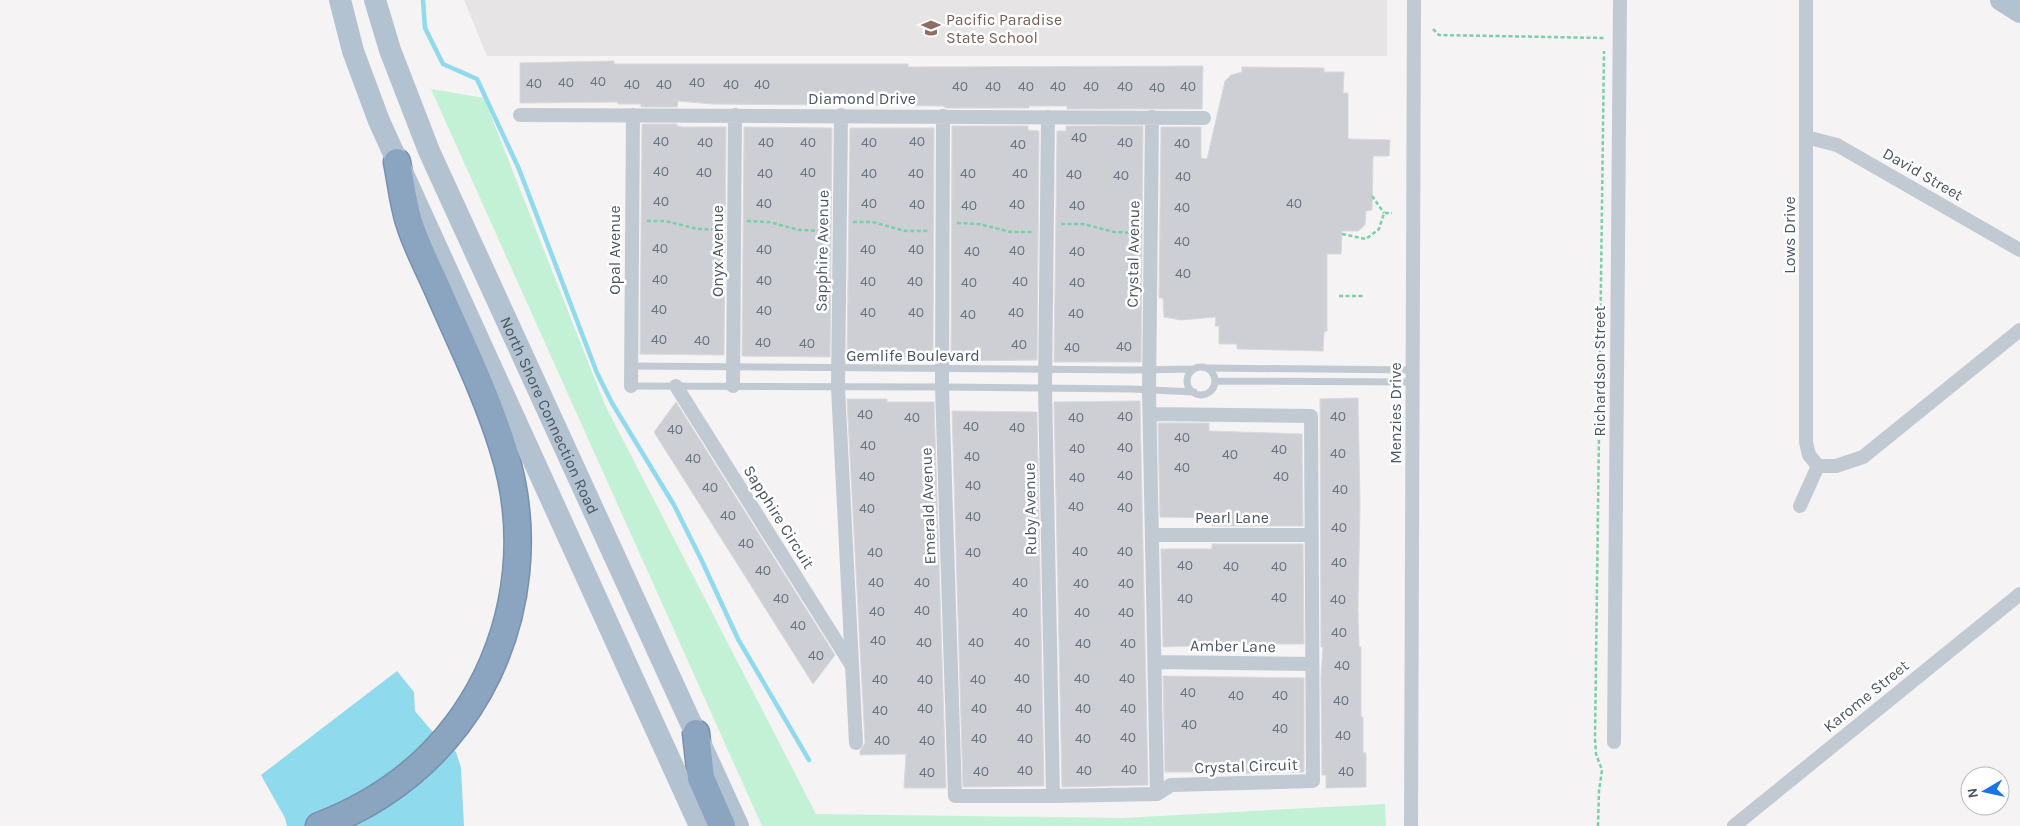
<svg xmlns="http://www.w3.org/2000/svg" width="2020" height="826" viewBox="0 0 2020 826" font-family="Karla,sans-serif">
<style>
.education{fill:#e6e4e5}
.green{fill:#c3f1d5}
.water{fill:#90daee}
.lines{fill:none;stroke-linecap:round;stroke-linejoin:round}
.stream{stroke:#90daee;stroke-width:4.5}
.building{fill:#cdcfd5;stroke:#d7d9de}
.highway-casing{stroke:#7690ad;stroke-width:29}
.path{stroke:#7ad0a6;stroke-width:2.5;stroke-dasharray:4 2.5;stroke-linecap:butt}
.lane{stroke:#c1cad2;stroke-width:7}
.street{stroke:#c1cad2;stroke-width:14}
.primary{stroke:#b3c2d1;stroke-width:22}
.highway{stroke:#8ba5c1;stroke-width:26}
.labels{text-anchor:middle;dominant-baseline:central;stroke-width:5;stroke-linejoin:round;paint-order:stroke}
.number-label{font-size:14px;fill:#6b747e}
.education-label{font-size:16px;fill:#785e54;stroke:#fff;text-anchor:start}
.street-label{font-size:16px;fill:#4a5661;stroke:#fff}
</style>
<rect width="100%" height="100%" fill="#f5f3f3"/>
<path class="education" d="M464,0H1387V56H487Z"/>
<path class="green" d="M431,89L484,98L605,405L816,814L1122,818L1385,804L1386,826H762Z"/>
<path class="water" d="M397,671L414,692L415,711L431,730L456,752L461,768L464,826H287L285,818L261,775Z"/>
<g class="lines">
<path class="stream" d="M423,0L425,28L443,64L477,79L519,169L597,373L612,403L674,505L701,559L738,639L809,760"/>
</g>
<path class="building" d="M614,61V64H908V67L1203,66L1202,109H1067V106H1029V108H946L943,106L713,104L678,101L677,107H641V104H618V102L520,103V63Z
M1242,67L1324,68V72H1344L1343,93H1348V139L1390,140L1389,156H1373L1372,210L1366,211L1365,225L1358,231H1342L1341,254H1327V331L1324,332L1323,351L1237,349V344H1219V326H1215L1216,317L1181,320L1164,317L1163,298H1159L1161,127H1201V158L1207,159L1225,81L1231,75L1242,72Z
M642,124H677V126L682,127H726L724,355L640,354Z
M952,126H1028V130L1039,131L1037,360L951,361Z
M1066,126H1143L1141,362H1054L1057,131H1066Z
M744,127L832,128L830,357L742,356Z
M850,128H934L933,360L847,357Z
M1358,398L1360,505L1358,610L1359,647H1361V717H1363V753H1366V787L1326,788V775H1322L1321,677L1323,647H1321L1320,399Z
M847,399H887V402H934L946,788H904L906,754L860,755V751L865,743Z
M1140,401L1148,785L1062,787L1054,402Z
M676,402L835,655L813,684L654,432Z
M952,411L1037,412L1044,786L963,787Z
M1158,423H1209V431L1302,434L1303,526H1212V518L1160,517Z
M1212,544H1303L1304,644H1252L1163,647L1161,549H1212Z
M1163,676L1304,678V772L1217,774V772H1165Z"/>
<g class="lines">
<g class="highway-casing">
<path id="highway" d="M696,733L701,778L722,826
M319,826C387,800 443,755 479,691C520,617 529,529 503,448C487,396 463,347 441,297C431,273 417,248 409,222C403,203 401,182 397,162"/>
</g>
<path class="path" d="M1433,29L1439,35L1604,38
M1372,196L1384,213
M647,221H665L698,229L720,230
M747,221L769,222L799,230L826,231
M853,222H873L905,231H928
M957,223L979,224L1011,232H1033
M1061,224H1083L1114,232L1137,233
M1342,234L1366,239L1379,229L1384,213H1392
M1339,296H1365
M1598,826L1599,791L1602,770L1596,754L1595,739L1604,51"/>
<path class="lane" d="M631,366L1133,370L1194,369
M1187 381a14 14 0 1 1 28 0a14 14 0 1 1-28 0Z
M1207,368L1412,370
M1215,381L1412,382
M631,386L942,387L1131,389L1194,392"/>
<path class="street" d="M1806,0V442L1809,455L1818,466H1836L1863,457L2020,330
M520,115L1204,118
M841,115L838,388L856,743
M943,116L942,387L955,796H1053
M1048,117L1045,388L1053,796L1157,794
M1806,137L1837,145L2020,250
M631,386L633,115
M676,386L852,666
M733,386L735,115
M1150,414L1311,416L1313,781L1171,785L1157,794L1149,391L1152,117
M1800,506L1818,466
M1152,535H1311
M1155,662L1312,664
M1614,742L1620,0
M1411,826L1414,0
M1734,826L2020,594"/>
<g class="primary">
<path d="M340,0L353,51L379,121L700,826"/>
<path id="s1" d="M375,0L390,50L429,151L738,826"/>
<path d="M2001,0L2020,12"/>
</g>
<use href="#highway" class="highway"/>
</g>
<defs>
<g id="school-bare" transform="scale(1.5)"><path d="M0-5L7-2L0 1L-7-2ZM-4 1L0 2.5L4 1V4Q0 6-4 4Z" fill="#8d6e63" stroke="#fff" stroke-width="2.5" paint-order="stroke"/></g>
</defs>
<g fill-rule="evenodd">
<use href="#school-bare" x="931" y="28"/>
</g>
<g class="labels">
<g class="number-label">
<text x="598" y="81">40</text>
<text x="566" y="82">40</text>
<text x="697" y="82">40</text>
<text x="534" y="83">40</text>
<text x="632" y="84">40</text>
<text x="664" y="84">40</text>
<text x="731" y="84">40</text>
<text x="762" y="84">40</text>
<text x="960" y="86">40</text>
<text x="993" y="86">40</text>
<text x="1026" y="86">40</text>
<text x="1058" y="86">40</text>
<text x="1091" y="86">40</text>
<text x="1125" y="86">40</text>
<text x="1188" y="86">40</text>
<text x="1157" y="87">40</text>
<text x="1079" y="137">40</text>
<text x="661" y="141">40</text>
<text x="917" y="141">40</text>
<text x="705" y="142">40</text>
<text x="766" y="142">40</text>
<text x="808" y="142">40</text>
<text x="869" y="142">40</text>
<text x="1125" y="142">40</text>
<text x="1182" y="143">40</text>
<text x="1018" y="144">40</text>
<text x="661" y="171">40</text>
<text x="704" y="172">40</text>
<text x="808" y="172">40</text>
<text x="765" y="173">40</text>
<text x="869" y="173">40</text>
<text x="916" y="173">40</text>
<text x="968" y="173">40</text>
<text x="1020" y="173">40</text>
<text x="1074" y="174">40</text>
<text x="1121" y="175">40</text>
<text x="1183" y="176">40</text>
<text x="661" y="201">40</text>
<text x="764" y="203">40</text>
<text x="869" y="203">40</text>
<text x="1294" y="203">40</text>
<text x="917" y="204">40</text>
<text x="1017" y="204">40</text>
<text x="969" y="205">40</text>
<text x="1077" y="205">40</text>
<text x="1182" y="207">40</text>
<text x="1182" y="241">40</text>
<text x="660" y="248">40</text>
<text x="764" y="249">40</text>
<text x="868" y="249">40</text>
<text x="916" y="249">40</text>
<text x="1017" y="250">40</text>
<text x="972" y="251">40</text>
<text x="1077" y="251">40</text>
<text x="1183" y="273">40</text>
<text x="660" y="279">40</text>
<text x="764" y="280">40</text>
<text x="868" y="281">40</text>
<text x="915" y="281">40</text>
<text x="1020" y="281">40</text>
<text x="969" y="282">40</text>
<text x="1077" y="282">40</text>
<text x="659" y="309">40</text>
<text x="764" y="310">40</text>
<text x="868" y="312">40</text>
<text x="916" y="312">40</text>
<text x="1016" y="312">40</text>
<text x="1076" y="313">40</text>
<text x="968" y="314">40</text>
<text x="659" y="339">40</text>
<text x="702" y="340">40</text>
<text x="763" y="342">40</text>
<text x="807" y="343">40</text>
<text x="1019" y="344">40</text>
<text x="1124" y="346">40</text>
<text x="1072" y="347">40</text>
<text x="865" y="414">40</text>
<text x="1125" y="416">40</text>
<text x="1338" y="416">40</text>
<text x="912" y="417">40</text>
<text x="1076" y="417">40</text>
<text x="971" y="426">40</text>
<text x="1017" y="427">40</text>
<text x="675" y="429">40</text>
<text x="1182" y="437">40</text>
<text x="868" y="445">40</text>
<text x="1125" y="447">40</text>
<text x="1077" y="448">40</text>
<text x="1279" y="449">40</text>
<text x="1338" y="453">40</text>
<text x="1230" y="454">40</text>
<text x="972" y="456">40</text>
<text x="693" y="458">40</text>
<text x="1182" y="467">40</text>
<text x="1125" y="475">40</text>
<text x="867" y="476">40</text>
<text x="1281" y="476">40</text>
<text x="1077" y="477">40</text>
<text x="973" y="485">40</text>
<text x="710" y="487">40</text>
<text x="1340" y="489">40</text>
<text x="1076" y="506">40</text>
<text x="1125" y="507">40</text>
<text x="867" y="508">40</text>
<text x="728" y="515">40</text>
<text x="973" y="516">40</text>
<text x="1339" y="527">40</text>
<text x="746" y="543">40</text>
<text x="1080" y="551">40</text>
<text x="1125" y="551">40</text>
<text x="875" y="552">40</text>
<text x="973" y="552">40</text>
<text x="1339" y="562">40</text>
<text x="1185" y="565">40</text>
<text x="1231" y="566">40</text>
<text x="1279" y="566">40</text>
<text x="763" y="570">40</text>
<text x="876" y="582">40</text>
<text x="922" y="582">40</text>
<text x="1020" y="582">40</text>
<text x="1081" y="583">40</text>
<text x="1126" y="583">40</text>
<text x="1279" y="597">40</text>
<text x="781" y="598">40</text>
<text x="1185" y="598">40</text>
<text x="1338" y="599">40</text>
<text x="922" y="610">40</text>
<text x="877" y="611">40</text>
<text x="1020" y="612">40</text>
<text x="1082" y="612">40</text>
<text x="1126" y="612">40</text>
<text x="798" y="625">40</text>
<text x="1339" y="632">40</text>
<text x="878" y="640">40</text>
<text x="924" y="642">40</text>
<text x="976" y="642">40</text>
<text x="1022" y="642">40</text>
<text x="1083" y="643">40</text>
<text x="1128" y="643">40</text>
<text x="816" y="655">40</text>
<text x="1342" y="665">40</text>
<text x="1022" y="678">40</text>
<text x="1082" y="678">40</text>
<text x="1127" y="678">40</text>
<text x="880" y="679">40</text>
<text x="925" y="679">40</text>
<text x="978" y="679">40</text>
<text x="1188" y="692">40</text>
<text x="1236" y="695">40</text>
<text x="1280" y="695">40</text>
<text x="1341" y="700">40</text>
<text x="925" y="708">40</text>
<text x="979" y="708">40</text>
<text x="1024" y="708">40</text>
<text x="1083" y="708">40</text>
<text x="1128" y="708">40</text>
<text x="880" y="710">40</text>
<text x="1189" y="724">40</text>
<text x="1280" y="728">40</text>
<text x="1343" y="735">40</text>
<text x="1128" y="737">40</text>
<text x="979" y="738">40</text>
<text x="1025" y="738">40</text>
<text x="1083" y="738">40</text>
<text x="882" y="740">40</text>
<text x="927" y="740">40</text>
<text x="1129" y="769">40</text>
<text x="1025" y="770">40</text>
<text x="1084" y="770">40</text>
<text x="981" y="771">40</text>
<text x="1346" y="771">40</text>
<text x="927" y="772">40</text>
</g>
<g class="education-label">
<text x="946" y="19">Pacific Paradise<tspan x="946" dy="18">State School</tspan></text>
</g>
<g class="street-label">
<text x="862" y="98">Diamond Drive</text>
<text transform="translate(1923 174) rotate(30)">David Street</text>
<text transform="translate(1789 235) rotate(-90)">Lows Drive</text>
<text transform="translate(614 250) rotate(-90)">Opal Avenue</text>
<text transform="translate(717 251) rotate(-90)">Onyx Avenue</text>
<text transform="translate(822 251) rotate(-89)">Sapphire Avenue</text>
<text transform="translate(1133 254) rotate(-89)">Crystal Avenue</text>
<text x="913" y="355">Gemlife Boulevard</text>
<text transform="translate(1599 371) rotate(-90)">Richardson Street</text>
<text transform="translate(1395 413) rotate(-90)">Menzies Drive</text>
<text stroke="none"><textPath href="#s1" startOffset="451">North Shore Connection Road</textPath></text>
<text transform="translate(928 506) rotate(-92)">Emerald Avenue</text>
<text transform="translate(1030 509) rotate(-91)">Ruby Avenue</text>
<text transform="translate(779 517) rotate(58)">Sapphire Circuit</text>
<text x="1232" y="517">Pearl Lane</text>
<text transform="translate(1233 646) rotate(1)">Amber Lane</text>
<text transform="translate(1866 696) rotate(-39)">Karome Street</text>
<text transform="translate(1246 766) rotate(-2)">Crystal Circuit</text>
</g>
</g>
<g transform="translate(1985 791) rotate(261)"><circle r="24" fill="#ffffff" stroke="#b7bbc0"/>
<path d="M0-4L9 19L0 12L-9 19Z" fill="#1a73e8"/>
<text y="-8" font-size="14" font-weight="bold" text-anchor="middle" fill="#4a5661">N</text>
</g>
</svg>
